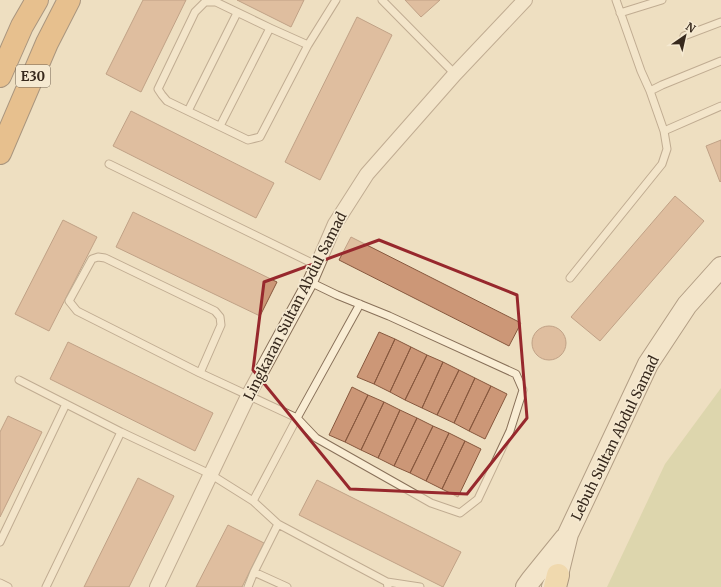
<svg xmlns="http://www.w3.org/2000/svg" width="721" height="587" viewBox="0 0 721 587" font-family="Merriweather,serif">
<style>
.green{fill:#c8cc95}
.building{fill:#cc9777;stroke:#87583e}
.lines{fill:none;stroke-linecap:round;stroke-linejoin:round}
.lane-casing{stroke:#887059;stroke-width:9}
.street-casing{stroke:#887059;stroke-width:16}
.secondary-casing{stroke:#69513c;stroke-width:22}
.primary-casing{stroke:#553e2d;stroke-width:24}
.highway-casing{stroke:#553e2d;stroke-width:24}
.lane{stroke:#f9edd4;stroke-width:7}
.street{stroke:#f9edd4;stroke-width:14}
.secondary{stroke:#f9edd4;stroke-width:20}
.primary{stroke:#f2d298;stroke-width:22}
.highway{stroke:#de9b51;stroke-width:22}
.marked{fill:none;stroke:#97282d;stroke-width:3;stroke-linejoin:round}
.labels{text-anchor:middle;dominant-baseline:central;stroke-width:3.5;stroke-linejoin:round;paint-order:stroke}
.shield{fill:#f5e9d1;stroke:#706353;stroke-width:1}
.shield-label{font-size:13px;font-weight:bold;fill:#37291d}
.street-label{font-size:14px;fill:#37291d;stroke:#f5e9d1}
</style>
<rect width="100%" height="100%" fill="#eedfc1"/>
<path class="green" d="M721,388V587H607L665,464Z"/>
<path class="building" d="M143,0H186L141,92L106,74Z
M237,0H304L291,27Z
M405,0H440L421,17Z
M357,17L392,35L320,180L285,162Z
M131,111L274,183L256,218L113,146Z
M721,140V181L720,182L706,146Z
M675,196L704,221L600,341L571,317Z
M133,212L277,282L260,316L116,247Z
M63,220L97,237L49,331L15,314Z
M351,237L521,323L509,346L339,260Z
M532 343a17 17 0 1 1 34 0a17 17 0 1 1-34 0Z
M379,332L395,339L374,384L357,377Z
M395,339L411,347L390,392L374,384Z
M68,342L213,413L195,451L50,379Z
M411,347L427,355L405,400L390,392Z
M427,355L443,362L422,408L405,400Z
M443,362L459,370L437,415L422,408Z
M459,370L475,378L454,423L437,415Z
M475,378L491,386L469,431L454,423Z
M491,386L507,394L485,439L469,431Z
M352,387L368,395L345,442L329,435Z
M368,395L384,402L361,450L345,442Z
M384,402L400,410L378,458L361,450Z
M400,410L417,418L394,466L378,458Z
M8,416L42,432L0,517V432Z
M417,418L433,426L410,473L394,466Z
M433,426L449,433L426,481L410,473Z
M449,433L465,441L442,489L426,481Z
M465,441L481,449L458,497L442,489Z
M138,478L174,496L129,587H84Z
M317,480L461,552L443,587L299,515Z
M228,525L264,543L242,587H196Z"/>
<g class="lines">
<g class="lane-casing">
<path id="lane" d="M382,0L455,74
M616,0L641,71L650,91L662,85L721,61
M620,13L662,0
M270,28L308,45
M684,36L721,22
M188,111L237,13
M220,126L270,28L216,2H205L195,12L158,89L162,95L167,101L248,140L260,137L308,45L336,0
M664,131L721,106
M109,164L318,266
M570,278L662,164L667,149L664,131L650,91
M200,373L221,325L220,317L215,311L105,258L98,257L92,259L69,301L77,311L200,373L297,418L316,438L431,503L460,513L478,499L510,431L523,390L516,374L389,316L337,295L310,282
M19,380L121,432L210,474L253,501L278,524L387,582L388,587
M253,501L297,418L360,304
M0,542L66,404
M254,572L287,587
M387,582L420,587
M0,583L8,587
M46,587L121,432
M248,587L254,572L278,524"/>
</g>
<g class="street-casing">
<path id="street" d="M157,587L248,396L310,282L335,224L367,174L455,74L525,0"/>
</g>
<g class="secondary-casing">
<path id="secondary" d="M526,587L531,580L565,538
M552,587L558,575L568,534L648,364L687,305L721,267"/>
</g>
<g class="primary-casing">
<path id="primary" d="M555,587L558,575"/>
</g>
<g class="highway-casing">
<path id="highway" d="M0,76L22,26L37,0
M0,153L47,43L69,0"/>
</g>
<use href="#lane" class="lane"/>
<use href="#street" class="street"/>
<use href="#secondary" class="secondary"/>
<use href="#primary" class="primary"/>
<use href="#highway" class="highway"/>
</g>
<path d="M0 0H721V587H0ZM379,240L517,295L527,418L467,494L350,489L253,370L264,282Z" fill="#eedfc1" fill-opacity=".55" fill-rule="evenodd"/>
<path class="marked" d="M379,240L517,295L527,418L467,494L350,489L253,370L264,282Z"/>
<g class="labels">
<rect class="shield" x="16" y="65" width="34" height="22" rx="3"/>
<g class="shield-label">
<text x="33" y="76">E30</text>
</g>
<g class="street-label">
<text transform="translate(295 306) rotate(-63)">Lingkaran Sultan Abdul Samad</text>
<text transform="translate(615 438) rotate(-64)">Lebuh Sultan Abdul Samad</text>
</g>
</g>
<g transform="translate(685 36) rotate(34)" stroke="#f5e9d1" stroke-width="3" paint-order="stroke">
<path d="M0-3L7 15L0 10L-7 15Z" fill="#37291d"/>
<text y="-6" font-size="11" font-weight="bold" text-anchor="middle" fill="#37291d">N</text>
</g>
</svg>
